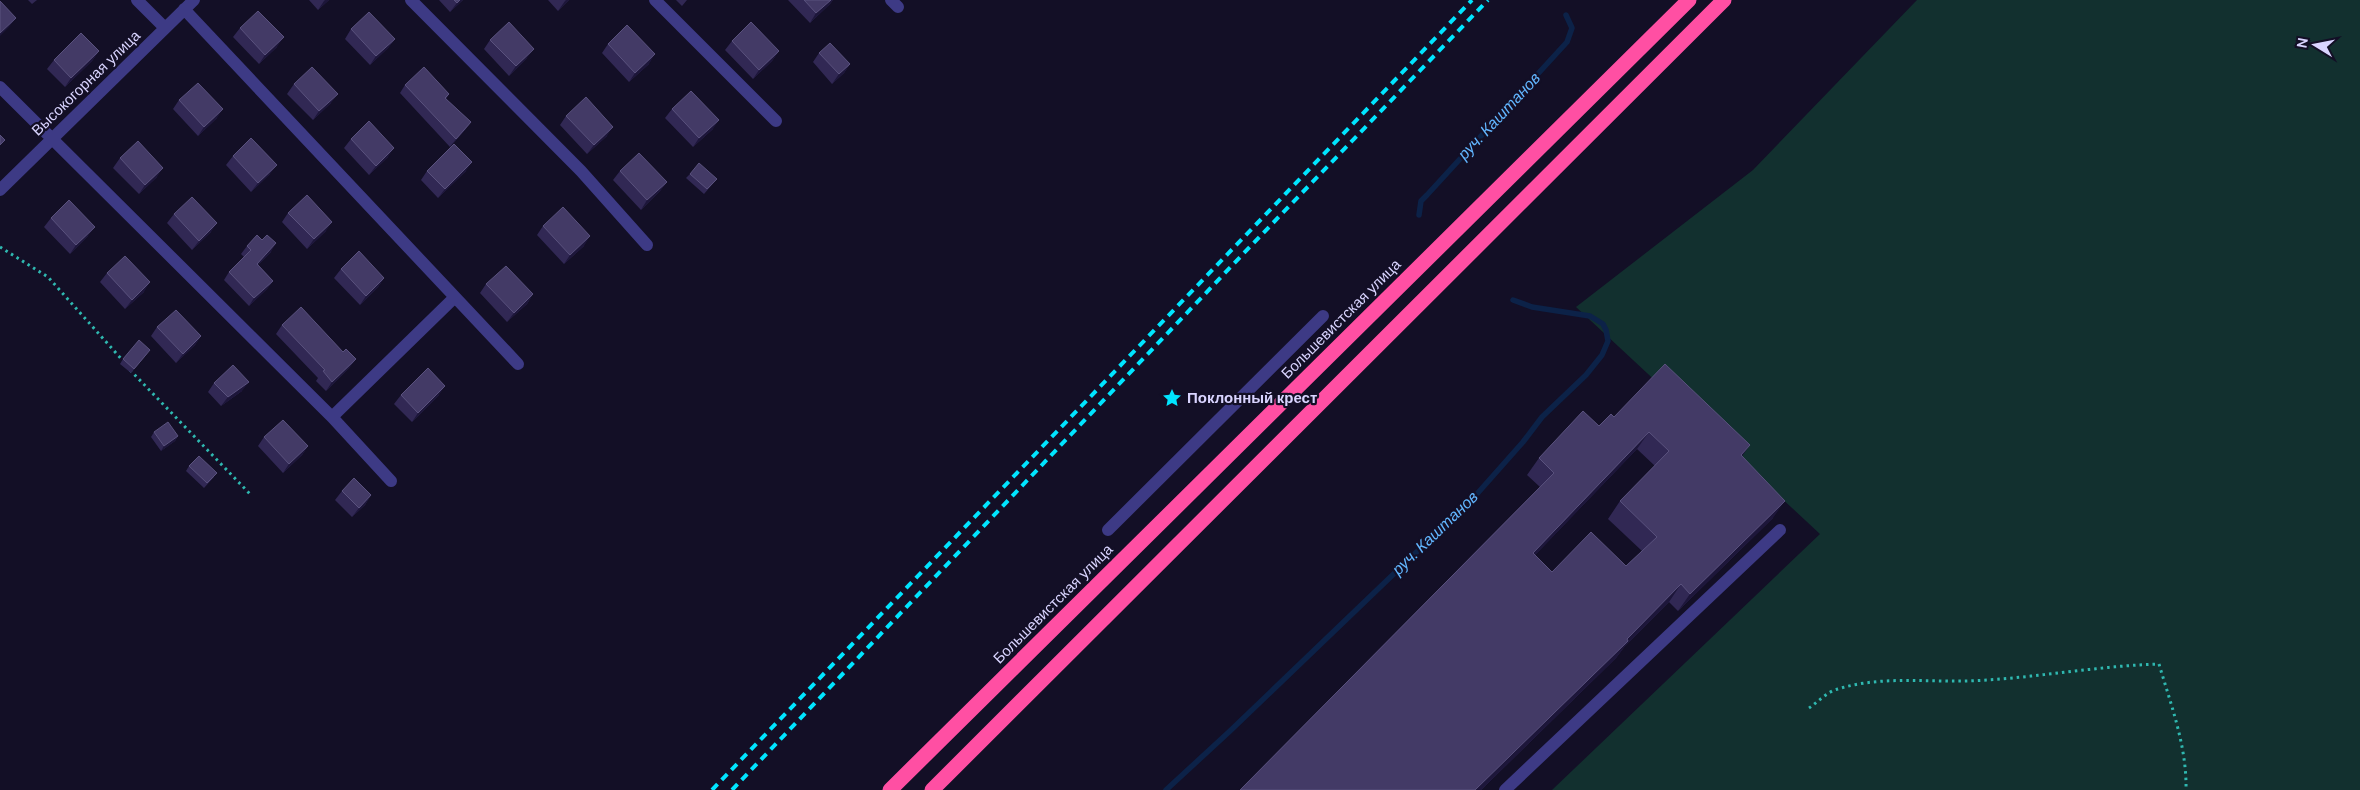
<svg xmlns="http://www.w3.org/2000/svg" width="2360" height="790" viewBox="0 0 2360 790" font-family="'DM Sans',sans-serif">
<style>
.green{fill:#12302f}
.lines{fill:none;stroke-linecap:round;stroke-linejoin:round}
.stream{stroke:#0c2248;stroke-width:5.5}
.path{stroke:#2fb8b0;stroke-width:3;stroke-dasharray:2.5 4;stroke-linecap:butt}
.minor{stroke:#3d3a85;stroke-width:12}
.highway{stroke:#ff4fa3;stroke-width:15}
.rail{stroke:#00e5ff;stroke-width:4;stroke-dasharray:8 6;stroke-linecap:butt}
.wall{fill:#312854;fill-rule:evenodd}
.shaded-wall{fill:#1d163a}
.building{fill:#433a66;stroke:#5a527e;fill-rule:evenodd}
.labels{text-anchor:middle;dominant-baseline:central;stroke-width:4.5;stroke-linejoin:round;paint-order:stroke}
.street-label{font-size:15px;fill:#d9d4ff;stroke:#130f26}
.poi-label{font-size:15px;font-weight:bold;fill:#d9d4ff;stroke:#130f26;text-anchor:start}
.water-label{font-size:16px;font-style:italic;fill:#62b6ff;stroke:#130f26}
</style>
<rect width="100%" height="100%" fill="#130f26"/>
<path class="green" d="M1917,0H2360V790H1552L1820,534L1576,307L1753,170Z"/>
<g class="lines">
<path class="stream" d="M1419,215L1421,201L1427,195L1567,42L1572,28L1566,15
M1166,790L1230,731L1476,495L1523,442L1542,417L1586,375L1602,355L1608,341L1606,330L1603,324L1590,316L1532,307L1513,300"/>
<path class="path" d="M0,247L48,277L125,363
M130,370L251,495
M1809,708C1818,702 1828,691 1838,689C1879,676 1924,682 1966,681C2031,679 2094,666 2159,664C2171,705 2187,747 2186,790"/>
<path class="minor" d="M137,0L165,28
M411,0L581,171L647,245
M655,0L776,121
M891,0L898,7
M184,9L518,364
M0,87L332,417L391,481
M0,190L194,0
M332,417L455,297
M1108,530L1323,316
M1505,790L1780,530"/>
<path class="highway" d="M890,790L1689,0
M932,790L1724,0"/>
<path class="rail" d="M712,790L1472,0
M732,790L1244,253L1488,0"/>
</g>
<path class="wall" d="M28,0H37L32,4Z
M309,0H329L318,10Z
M439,0H463L450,12Z
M548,0H569L558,11Z
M676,0H687L682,6Z
M788,0H833L830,4L810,23Z
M240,28L277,47L259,64L233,37Z
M351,29L395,39L388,48L370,65L345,39Z
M490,40L527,58L509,76L484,49Z
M732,41L779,51L772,61L753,79L725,50Z
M608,44L649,64L629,82L602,53Z
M99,51L92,61L65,87L47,69L54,60Z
M819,53L850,64L844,73L832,84L813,62Z
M294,84L331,103L313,120L287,94Z
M405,85L449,94L446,99L471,122L465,130L450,147L400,93Z
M179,100L217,118L198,136L173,109Z
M672,109L713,129L693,147L665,118Z
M566,116L607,136L587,154L560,125Z
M351,139L388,157L369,175L344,148Z
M233,156L270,174L251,192L226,165Z
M120,158L157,177L139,194L113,168Z
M427,171H466L438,198L421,180Z
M620,171L667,182L660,191L641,210L613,180Z
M690,174L717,179L704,194L686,178Z
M288,213L326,231L307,249L282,222Z
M174,214L211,232L192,250L167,223Z
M51,218L88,236L70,254L44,227Z
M543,226L584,246L564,264L537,235Z
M262,240L271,252L258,265L273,281L267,289L249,306L224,280L229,272L244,257L241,254L247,246Z
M341,269L384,278L378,287L360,305L334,278Z
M107,273L144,292L125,309L100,282Z
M486,284L533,294L527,304L507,322L480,293Z
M282,325L343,352L356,359L349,368L326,391L316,381L318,378L276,334Z
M157,327L201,336L195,345L176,363L151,336Z
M147,354L131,373L120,364L123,359Z
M214,383L242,391L221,406L208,392Z
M401,395H439L412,422L394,404Z
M1614,417L1742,457L1773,518L1678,611L1669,602L1625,646L1616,658L1481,790H1240L1540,487L1527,475L1539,458ZM1637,449L1655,466L1620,501L1608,519L1642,551L1626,566L1552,572L1535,555Z
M154,432L178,436L175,441L161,451L151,437Z
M264,437L308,446L302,455L283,473L258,446Z
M189,466L214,477L204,488L186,471Z
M342,491L371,495L365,505L352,517L335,500Z"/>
<path class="shaded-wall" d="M325,0H329L318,10L324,1Z
M460,0H463L450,12L457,3Z
M566,0H569L558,11L565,1Z
M831,0H833L830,4L810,23L816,13Z
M16,18L9,27L0,36V33Z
M284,37L277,47L259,64L265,55Z
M395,39L388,48L370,65L376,56Z
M534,49L527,58L509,76L516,66Z
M99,51L92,61L65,87L71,78Z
M779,51L772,61L753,79L759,70Z
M655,54L649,64L629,82L635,73Z
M850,64L844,73L832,84L839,74Z
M338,94L331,103L313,120L319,111Z
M223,109L217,118L198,136L204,127Z
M719,120L713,129L693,147L699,138Z
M471,122L465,130L450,147L456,139Z
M613,127L607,136L587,154L594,145Z
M394,148L388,157L369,175L376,166Z
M472,162L466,171L438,198L445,189Z
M277,165L270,174L251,192L258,183Z
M163,168L157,177L139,194L145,185Z
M667,182L660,191L641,210L647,200Z
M332,222L326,231L307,249L314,239Z
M217,223L211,232L192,250L199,241Z
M95,227L88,236L70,254L76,245Z
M590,236L584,246L564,264L570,255Z
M276,243L271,252L251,272L257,264Z
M384,278L378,287L360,305L366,296Z
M273,281L267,289L249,306L254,298Z
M150,282L144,292L125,309L132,300Z
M533,294L527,304L507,322L514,313Z
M201,336L195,345L176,363L183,354Z
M356,359L349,368L326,391L332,382Z
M249,382L242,391L221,406L228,397Z
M445,386L439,395L412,422L418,413Z
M1649,432L1637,449L1521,570L1533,553Z
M178,436L175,441L161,451L164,446Z
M1750,445L1738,462L1741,455Z
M308,446L302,455L283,473L289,464Z
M371,495L365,505L352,517L359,508Z
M1785,501L1773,518L1678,611L1690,594Z
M1681,584L1669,602L1625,646L1616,658L1481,790H1475Z"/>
<path class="building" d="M454,0H460L457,3Z
M804,0H831L816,13Z
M0,1L16,18L0,33Z
M258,11L284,37L265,55L240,28Z
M369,12L395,39L376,56L351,29Z
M509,22L534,49L516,66L490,40Z
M751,22L779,51L759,70L732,41Z
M627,25L655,54L635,73L608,44Z
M81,33L99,51L71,78L54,60Z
M830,43L850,64L839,74L819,53Z
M312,67L338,94L319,111L294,84Z
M424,67L449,94L445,98L471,122L456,139L405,85Z
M198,83L223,109L204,127L179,100Z
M691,91L719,120L699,138L672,109Z
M586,97L613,127L594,145L566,116Z
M369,121L394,148L376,166L351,139Z
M0,135L5,140L0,145Z
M251,138L277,165L258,183L233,156Z
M138,141L163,168L145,185L120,158Z
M454,144L472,162L445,189L427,171Z
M639,153L667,182L647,200L620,171Z
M699,163L717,179L707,189L690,174Z
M307,195L332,222L314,239L288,213Z
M192,197L217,223L199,241L174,214Z
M69,200L95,227L76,245L51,218Z
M563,207L590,236L570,255L543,226Z
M257,235L262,240L267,235L276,243L257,264L273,281L254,298L229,272L251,250L247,246Z
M359,251L384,278L366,296L341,269Z
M125,256L150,282L132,300L107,273Z
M506,266L533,294L514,313L486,284Z
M301,307L343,352L346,349L356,359L332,382L323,371L325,370L282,325Z
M176,310L201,336L183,354L157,327Z
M139,340L150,350L134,369L123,359Z
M1665,364L1750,445L1741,455L1785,501L1690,594L1681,584L1627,639L1628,641L1475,790H1240L1554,473L1539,458L1583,411L1599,426L1611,414L1614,417ZM1649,432L1669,451L1620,501L1657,537L1626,566L1591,532L1552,572L1533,553Z
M233,365L249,382L228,397L214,383Z
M428,368L445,386L418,413L401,395Z
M283,420L308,446L289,464L264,437Z
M168,422L178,436L164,446L154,432Z
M199,456L217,473L207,483L189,466Z
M354,478L371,495L359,508L342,491Z"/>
<defs>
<g id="sight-bare" transform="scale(1.5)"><path d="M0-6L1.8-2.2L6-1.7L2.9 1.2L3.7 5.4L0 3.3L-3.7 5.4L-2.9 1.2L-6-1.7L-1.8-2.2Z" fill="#00e5ff" stroke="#130f26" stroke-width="2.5" paint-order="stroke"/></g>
</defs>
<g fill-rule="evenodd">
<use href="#sight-bare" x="1172" y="398"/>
</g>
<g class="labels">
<g class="street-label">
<text transform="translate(86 83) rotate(-44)">Высокогорная улица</text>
<text transform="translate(1341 319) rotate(-45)">Большевистская улица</text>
<text transform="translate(1053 604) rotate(-45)">Большевистская улица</text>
</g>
<g class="poi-label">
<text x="1187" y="398">Поклонный крест</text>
</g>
<g class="water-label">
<text transform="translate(1499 116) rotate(-47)">руч. Каштанов</text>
<text transform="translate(1435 533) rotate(-44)">руч. Каштанов</text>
</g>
</g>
<g transform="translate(2315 45) rotate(280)" stroke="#130f26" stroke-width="4" paint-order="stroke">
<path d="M0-4L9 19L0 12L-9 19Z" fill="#d9d4ff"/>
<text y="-8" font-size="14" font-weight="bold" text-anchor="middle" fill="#d9d4ff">N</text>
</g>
</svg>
